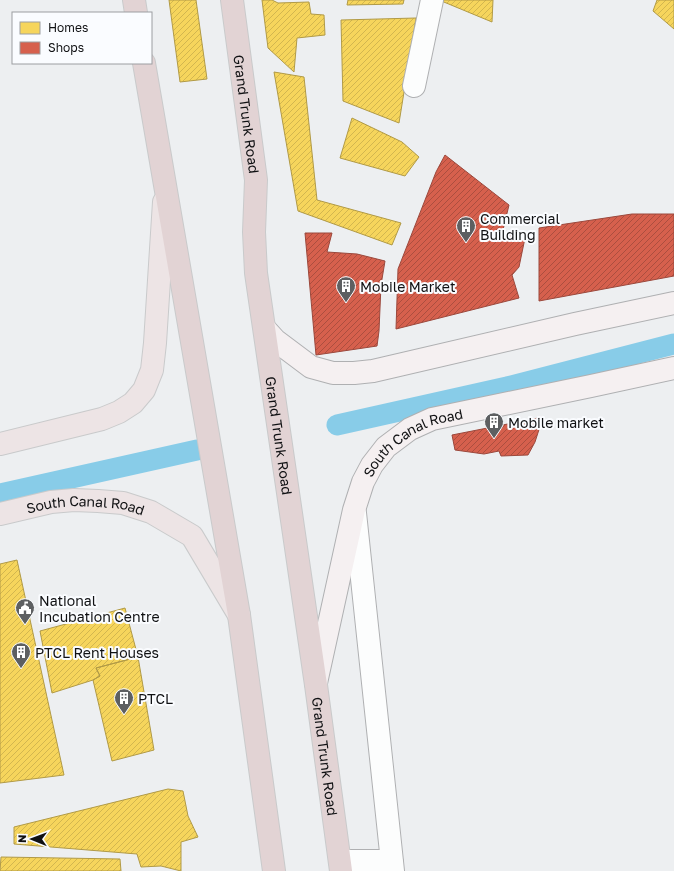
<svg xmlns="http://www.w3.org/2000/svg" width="674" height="871" viewBox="0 0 674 871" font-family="'Golos Text',sans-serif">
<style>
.homes{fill:url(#homes-hatch);stroke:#b19a46}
.shops{fill:url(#shops-hatch);stroke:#9b483c}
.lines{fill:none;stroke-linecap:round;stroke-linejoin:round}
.canal{stroke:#88cce8;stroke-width:21}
.street-casing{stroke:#afb0b2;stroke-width:24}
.secondary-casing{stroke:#afb0b2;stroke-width:24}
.primary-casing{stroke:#c9cacb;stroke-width:24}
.highway-casing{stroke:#c9cacb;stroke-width:24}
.street{stroke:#fcfdfd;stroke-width:22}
.secondary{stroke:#f5f0f1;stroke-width:22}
.primary{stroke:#ede4e5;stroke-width:22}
.highway{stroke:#e2d3d4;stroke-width:22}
.labels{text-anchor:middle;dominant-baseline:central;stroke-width:4;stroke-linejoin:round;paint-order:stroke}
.street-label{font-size:14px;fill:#101113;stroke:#fafcff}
.poi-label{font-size:14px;fill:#101113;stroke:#fafcff;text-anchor:start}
</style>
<defs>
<pattern id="homes-hatch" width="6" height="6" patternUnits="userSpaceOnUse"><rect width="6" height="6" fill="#f6d55c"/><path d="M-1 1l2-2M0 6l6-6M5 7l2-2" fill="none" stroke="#d2b64f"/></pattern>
<pattern id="shops-hatch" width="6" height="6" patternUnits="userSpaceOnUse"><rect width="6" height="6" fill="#d6604d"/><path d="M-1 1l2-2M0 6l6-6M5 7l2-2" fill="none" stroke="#ac4e3f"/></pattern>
</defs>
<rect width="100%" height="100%" fill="#edeff1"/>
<path class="homes" d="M169,0H196L207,79L180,82Z
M262,0H272L278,3L309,2L311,14L324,15L325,35L297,38L294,72L268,48Z
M348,0H404L403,4L347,5Z
M439,0H493L492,22Z
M657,0H674V29L653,11Z
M416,18L399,123L343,101L341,20Z
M274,72L304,77L317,200L401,223L392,245L298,211Z
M352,118L402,142L419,157L405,176L340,158Z
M17,560L64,775L0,783V564Z
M125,608L138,657L96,668L100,676L93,680L52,693L40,631Z
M138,657L154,750L112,761L93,680L100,676L96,668Z
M168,789L183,791L188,816L198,837L181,842V871L161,866L141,867L137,854L14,844V827Z
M1,857L120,859L121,871H0Z"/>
<path class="shops" d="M445,155L509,205L502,234L525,238L519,267L512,275L519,298L396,329L398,269L436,172Z
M632,214H674V276L539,301V228Z
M305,233H332L327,252L357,254L385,261L381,285L379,331L377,346L316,355Z
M543,417L535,442L528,455L501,456L499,451L484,454L455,450L452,435Z"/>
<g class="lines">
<path class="canal" d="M337,425L507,387L674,344
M0,494L197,450"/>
<g class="street-casing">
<path id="street" d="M414,86L432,0
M355,513L393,871
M340,861H392"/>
</g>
<g class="secondary-casing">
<g id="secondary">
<path d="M265,329L275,340L311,367L333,373H354L373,371L575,324L674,303"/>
<path id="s1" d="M316,683L354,510L363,482L372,465L386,447L410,429L432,419L591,386L674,368"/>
</g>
</g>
<g class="primary-casing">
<g id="primary">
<path d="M0,444L102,419L119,412L133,403L144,390L152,370L155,343L164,202"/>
<path id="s2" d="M0,514L51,502L74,500L98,501L123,503L151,512L192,536L239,615"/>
</g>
</g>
<g class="highway-casing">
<g id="highway">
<path d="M134,0L136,13"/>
<path id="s3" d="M232,0L256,180L254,232L256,273L316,685L341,871"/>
<path d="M144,63L239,615L274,871"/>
</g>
</g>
<use href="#street" class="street"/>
<use href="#secondary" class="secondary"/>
<use href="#primary" class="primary"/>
<use href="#highway" class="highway"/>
</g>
<defs>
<g id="building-pin" transform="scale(1)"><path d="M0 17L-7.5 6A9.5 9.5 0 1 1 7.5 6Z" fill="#5d5f61" stroke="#fafcff"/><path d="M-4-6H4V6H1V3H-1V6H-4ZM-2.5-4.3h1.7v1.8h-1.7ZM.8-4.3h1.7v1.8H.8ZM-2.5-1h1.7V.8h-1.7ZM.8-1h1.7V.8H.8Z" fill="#fff"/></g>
<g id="civic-pin" transform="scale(1)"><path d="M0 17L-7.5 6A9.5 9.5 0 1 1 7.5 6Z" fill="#5d5f61" stroke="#fafcff"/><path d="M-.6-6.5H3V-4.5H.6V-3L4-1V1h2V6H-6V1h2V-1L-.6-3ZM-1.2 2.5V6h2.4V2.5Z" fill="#fff"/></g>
</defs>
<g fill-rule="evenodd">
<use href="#building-pin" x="466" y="226"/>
<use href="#building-pin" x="346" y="286"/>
<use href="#building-pin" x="494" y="422"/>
<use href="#civic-pin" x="25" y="608"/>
<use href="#building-pin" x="21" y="652"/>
<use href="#building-pin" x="124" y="698"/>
</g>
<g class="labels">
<g class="street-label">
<text stroke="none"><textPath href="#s3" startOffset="115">Grand Trunk Road</textPath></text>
<text stroke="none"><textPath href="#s3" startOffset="439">Grand Trunk Road</textPath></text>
<text stroke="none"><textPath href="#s1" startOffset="274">South Canal Road</textPath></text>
<text stroke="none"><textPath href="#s2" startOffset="87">South Canal Road</textPath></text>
<text stroke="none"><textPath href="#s3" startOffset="763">Grand Trunk Road</textPath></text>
</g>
<g class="poi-label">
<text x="480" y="218">Commercial<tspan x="480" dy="16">Building</tspan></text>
<text x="360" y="286">Mobile Market</text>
<text x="508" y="422">Mobile market</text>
<text x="39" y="600">National<tspan x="39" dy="16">Incubation Centre</tspan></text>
<text x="35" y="652">PTCL Rent Houses</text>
<text x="138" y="698">PTCL</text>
</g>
</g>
<rect x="12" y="12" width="140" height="52" fill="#fafcff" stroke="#9c9ea1"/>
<rect x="20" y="22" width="20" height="12" fill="#f6d55c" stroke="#9c9ea1"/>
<text x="48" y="32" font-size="12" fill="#101113">Homes</text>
<rect x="20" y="42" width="20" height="12" fill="#d6604d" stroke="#9c9ea1"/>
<text x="48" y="52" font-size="12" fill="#101113">Shops</text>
<g transform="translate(32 839) rotate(271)" stroke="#fafcff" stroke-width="3" paint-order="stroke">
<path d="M0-3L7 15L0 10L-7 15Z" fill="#101113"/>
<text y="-6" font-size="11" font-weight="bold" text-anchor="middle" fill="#101113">N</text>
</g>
</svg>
